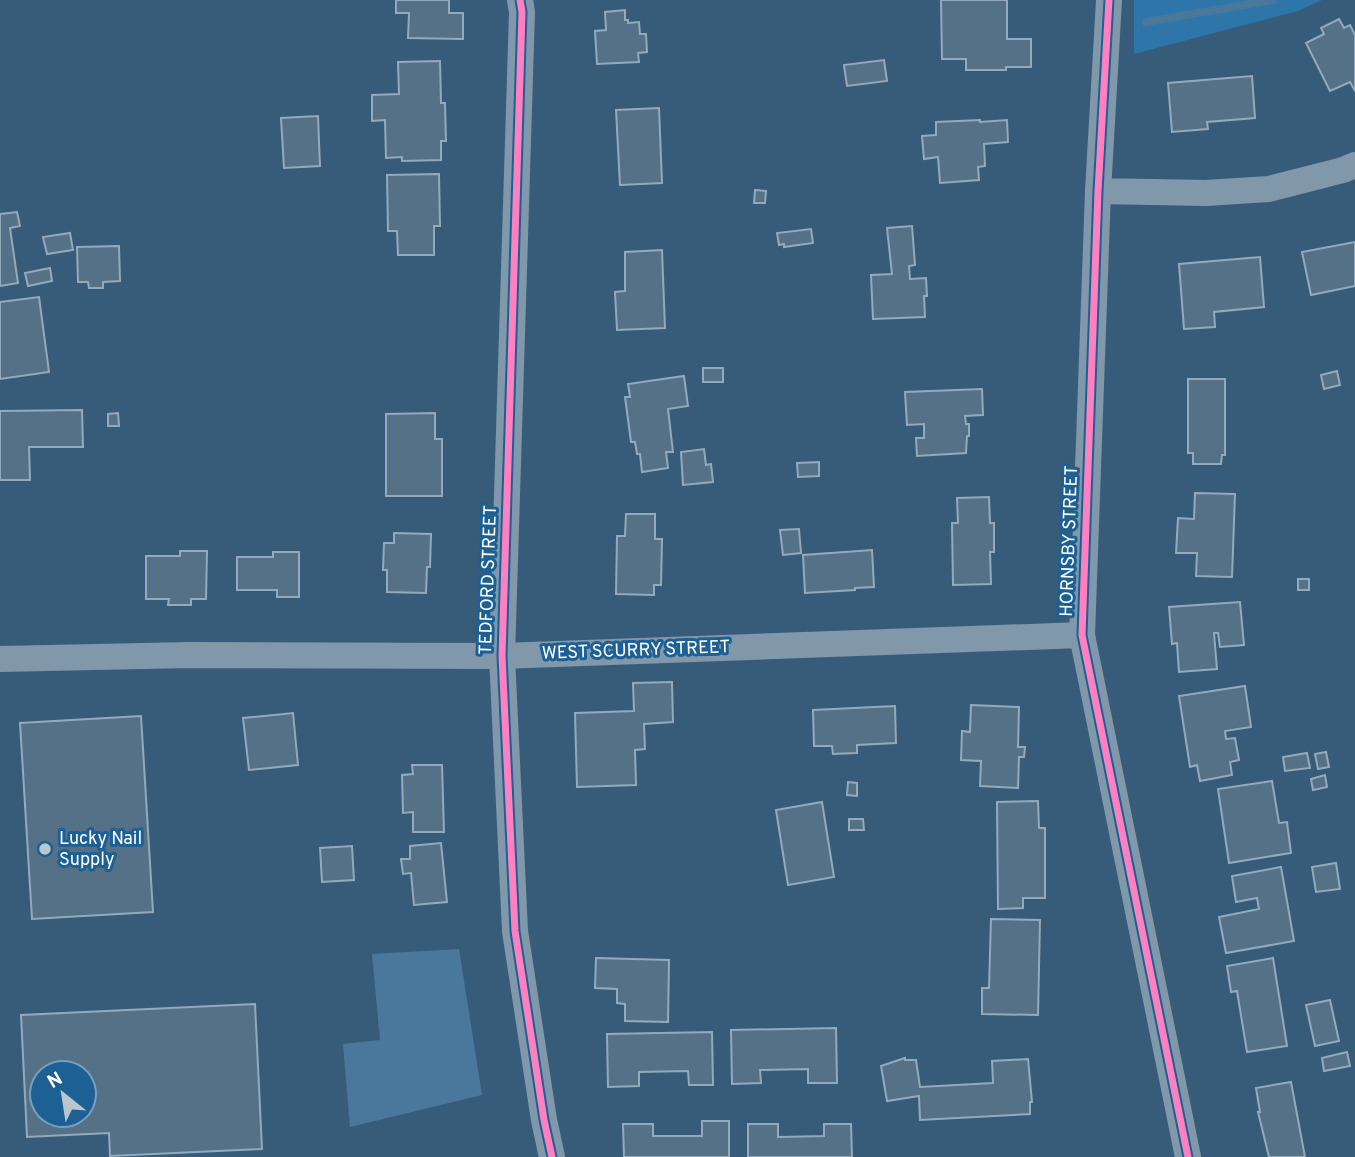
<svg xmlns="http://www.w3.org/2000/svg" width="1355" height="1157" viewBox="0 0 1355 1157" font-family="Overpass,sans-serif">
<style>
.green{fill:#2e75a9}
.water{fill:#4a789c}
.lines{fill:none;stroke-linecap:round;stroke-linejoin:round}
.stream{stroke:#4a789c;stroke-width:8}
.building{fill:#547188;stroke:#94aaba;stroke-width:2;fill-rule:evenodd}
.minor{stroke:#8198ab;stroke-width:26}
.cycleway-casing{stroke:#1c6094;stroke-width:11}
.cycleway{stroke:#ff80c0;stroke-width:7}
.poi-dot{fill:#b9c6d0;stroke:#1c6094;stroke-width:2.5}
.labels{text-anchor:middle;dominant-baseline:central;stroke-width:6;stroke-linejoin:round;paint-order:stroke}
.street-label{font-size:18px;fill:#fff;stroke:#1c6094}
.poi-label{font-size:18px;fill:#fff;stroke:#1c6094;text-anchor:start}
</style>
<rect width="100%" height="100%" fill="#375c79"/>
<path class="green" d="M1134,0H1322L1298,11L1134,54Z"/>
<path class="water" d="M459,949L482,1095L350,1127L343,1044L380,1040L372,954Z"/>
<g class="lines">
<path class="stream" d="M1146,22L1273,0"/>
</g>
<path class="building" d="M396,0H449V13H463V39L408,38L409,13H396Z
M941,0H1007V39H1031V67H1006V70H966V59H942Z
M625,10V20H628V23L639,22L640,34H646L647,52L638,53L639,62L597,64L595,31L606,30L605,12Z
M1339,19L1344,28L1350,25L1355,35V91L1350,82L1330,91L1306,43L1324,34L1321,28Z
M884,60L887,81L847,86L844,65Z
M440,61L441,103H445L446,141H441V160L402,161V157L386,158L385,120L372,121V95L399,94L398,62Z
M1252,76L1255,118L1207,122L1208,129L1172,132L1168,83Z
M659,108L662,183L620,185L616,110Z
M318,116L320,166L284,168L281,118Z
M980,120V122L1007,120L1008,142L984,144L985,166L978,167L979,180L940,183L938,157L924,159L922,136L936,135V122Z
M439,174L440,226H434V255H398L397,231H388L387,175Z
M755,190L766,191L765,203H754Z
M17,212L20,226L10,228L18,283L0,286V214Z
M912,226L915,265L909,266L910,279L926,278L927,296H924L925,317L873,319L871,275L892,274L887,228Z
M811,229L813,243L784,247V244L779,245L777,233Z
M70,233L73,250L47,254L43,237Z
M1355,242V286L1311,295L1302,252Z
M119,246L120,281L103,282V288H89L88,282H78L77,247Z
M662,250L665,328L617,330L615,292L625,291V252Z
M1260,257L1264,307L1214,312L1215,327L1184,329L1179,264Z
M50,268L52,281L28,286L25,273Z
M39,297L49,372L0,379V302Z
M703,368H723V382H703Z
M1337,371L1340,385L1324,389L1321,375Z
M684,376L688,406L668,409L673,452H666L668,468L642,472L640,454H637L635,442H631L625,397H630L628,384Z
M1188,379H1225V455H1222L1221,464H1193V453H1188Z
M982,389L983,415L965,416L966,424H969V436H967L966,453L917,456L916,438H924V424L907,425L905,392Z
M82,410L83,447H29L30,480H0V411Z
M118,413L119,426H108V414Z
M435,413V439H442V496H386V414Z
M704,449L706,465L711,464L713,482L683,485L681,452Z
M819,462V476L798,477L797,463Z
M1195,493L1235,494L1232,577L1196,576L1197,553H1176L1178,518L1194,519Z
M989,497L990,523H994V552H990L991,584L953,585L952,523H958L957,498Z
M626,514H655V539H662L661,585H654V595L616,594L617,536H625Z
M799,529L801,553L783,555L780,530Z
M394,533L431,534L430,567H427L426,593L387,592V570H383L384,543H394Z
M872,550L874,587L855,588V590L805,593L803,555Z
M180,551H207L206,599H191V605H168L169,599H146V556H180Z
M273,552H299V597H277V590H237V557H273Z
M1298,579H1309V590H1298Z
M1240,602L1244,645L1220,647L1218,633H1214L1217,669L1179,672L1177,643L1172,644L1169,607Z
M672,682L673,722L644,724L645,749L635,750L636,785L577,787L575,713L634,711L633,683Z
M1245,686L1251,727L1225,731L1226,739L1235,738L1239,760L1230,762L1232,775L1200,781L1197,765L1190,767L1179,696Z
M971,705L1019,707L1018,747H1025L1024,757H1019L1018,788L980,786L981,761L961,760L962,731L970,732Z
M895,706L896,743L857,745V753L833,754L832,746H814L813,710Z
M293,713L298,765L249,770L243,718Z
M141,716L153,912L32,919L20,723Z
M1326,752L1329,767L1318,769L1315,754Z
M1307,753L1310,768L1285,771L1283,757Z
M412,765H442L444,832H413V812L403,813L402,775L413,774Z
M1325,775L1327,787L1313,790L1311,779Z
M1272,781L1279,823L1287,822L1291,853L1229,863L1218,789Z
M848,782L857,783V796L847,795Z
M1038,801L1039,828H1045V898H1023V908L998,909L997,802Z
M822,802L834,877L788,885L776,810Z
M849,819H863L864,830H849Z
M441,843L447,902L414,905L411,873L403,874L401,859H410V846Z
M352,846L354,880L322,882L320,848Z
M1336,863L1340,889L1316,892L1312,867Z
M1281,867L1294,941L1226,953L1219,917L1259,909L1257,898L1236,902L1232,876Z
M991,919L1040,920L1038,1015L982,1014V988H989Z
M596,958L669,960L668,1022L625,1021V1004L617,1003V989L595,988Z
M1273,958L1287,1046L1247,1052L1237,991L1231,992L1227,966Z
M1330,1000L1339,1041L1315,1046L1306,1005Z
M255,1004L262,1149L110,1156L109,1133L27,1137L21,1015ZM42,1073H84V1115H42Z
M836,1028L837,1083H808V1069L760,1070L761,1083L732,1084L731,1030Z
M712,1032L713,1085H689L688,1071L639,1072V1086L608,1087L607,1034Z
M1347,1052L1350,1066L1324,1071L1322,1058Z
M905,1058V1060H916L920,1087L993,1083L992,1061L1028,1059L1032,1102H1030V1114L920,1120L919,1096L887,1101L881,1066Z
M1291,1082L1305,1157H1269L1258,1112H1260L1256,1088Z
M702,1121H729V1157H624L623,1124H653V1136H702Z
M748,1124H778V1137L824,1136V1124H851L852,1157H748Z"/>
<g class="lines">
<path class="minor" d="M520,0L522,12L502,656L515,931L544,1120L552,1157
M1109,0L1098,191L1082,635L1188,1157
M1098,191L1206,193L1269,189L1343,170L1355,165
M0,659L190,655L502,656L1082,635"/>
<g class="cycleway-casing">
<path id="cycleway" d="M520,0L522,12L502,656L515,931L544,1120L552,1157
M1109,0L1098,191L1082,635L1188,1157"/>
</g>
<use href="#cycleway" class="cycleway"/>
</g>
<circle class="poi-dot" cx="45" cy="849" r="7"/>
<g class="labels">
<g class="street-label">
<text transform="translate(1070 541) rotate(-88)">HORNSBY STREET</text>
<text transform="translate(489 580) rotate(-88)">TEDFORD STREET</text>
<text transform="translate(636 651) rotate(-2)">WEST SCURRY STREET</text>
</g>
<g class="poi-label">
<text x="59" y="839">Lucky Nail<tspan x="59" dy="21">Supply</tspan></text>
</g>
</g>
<g transform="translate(63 1094) rotate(330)"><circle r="33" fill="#1c6094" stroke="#77a0bf" stroke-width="2"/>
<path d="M0-5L12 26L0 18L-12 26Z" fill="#b9c6d0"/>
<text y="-10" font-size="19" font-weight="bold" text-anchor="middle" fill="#ffffff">N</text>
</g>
</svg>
